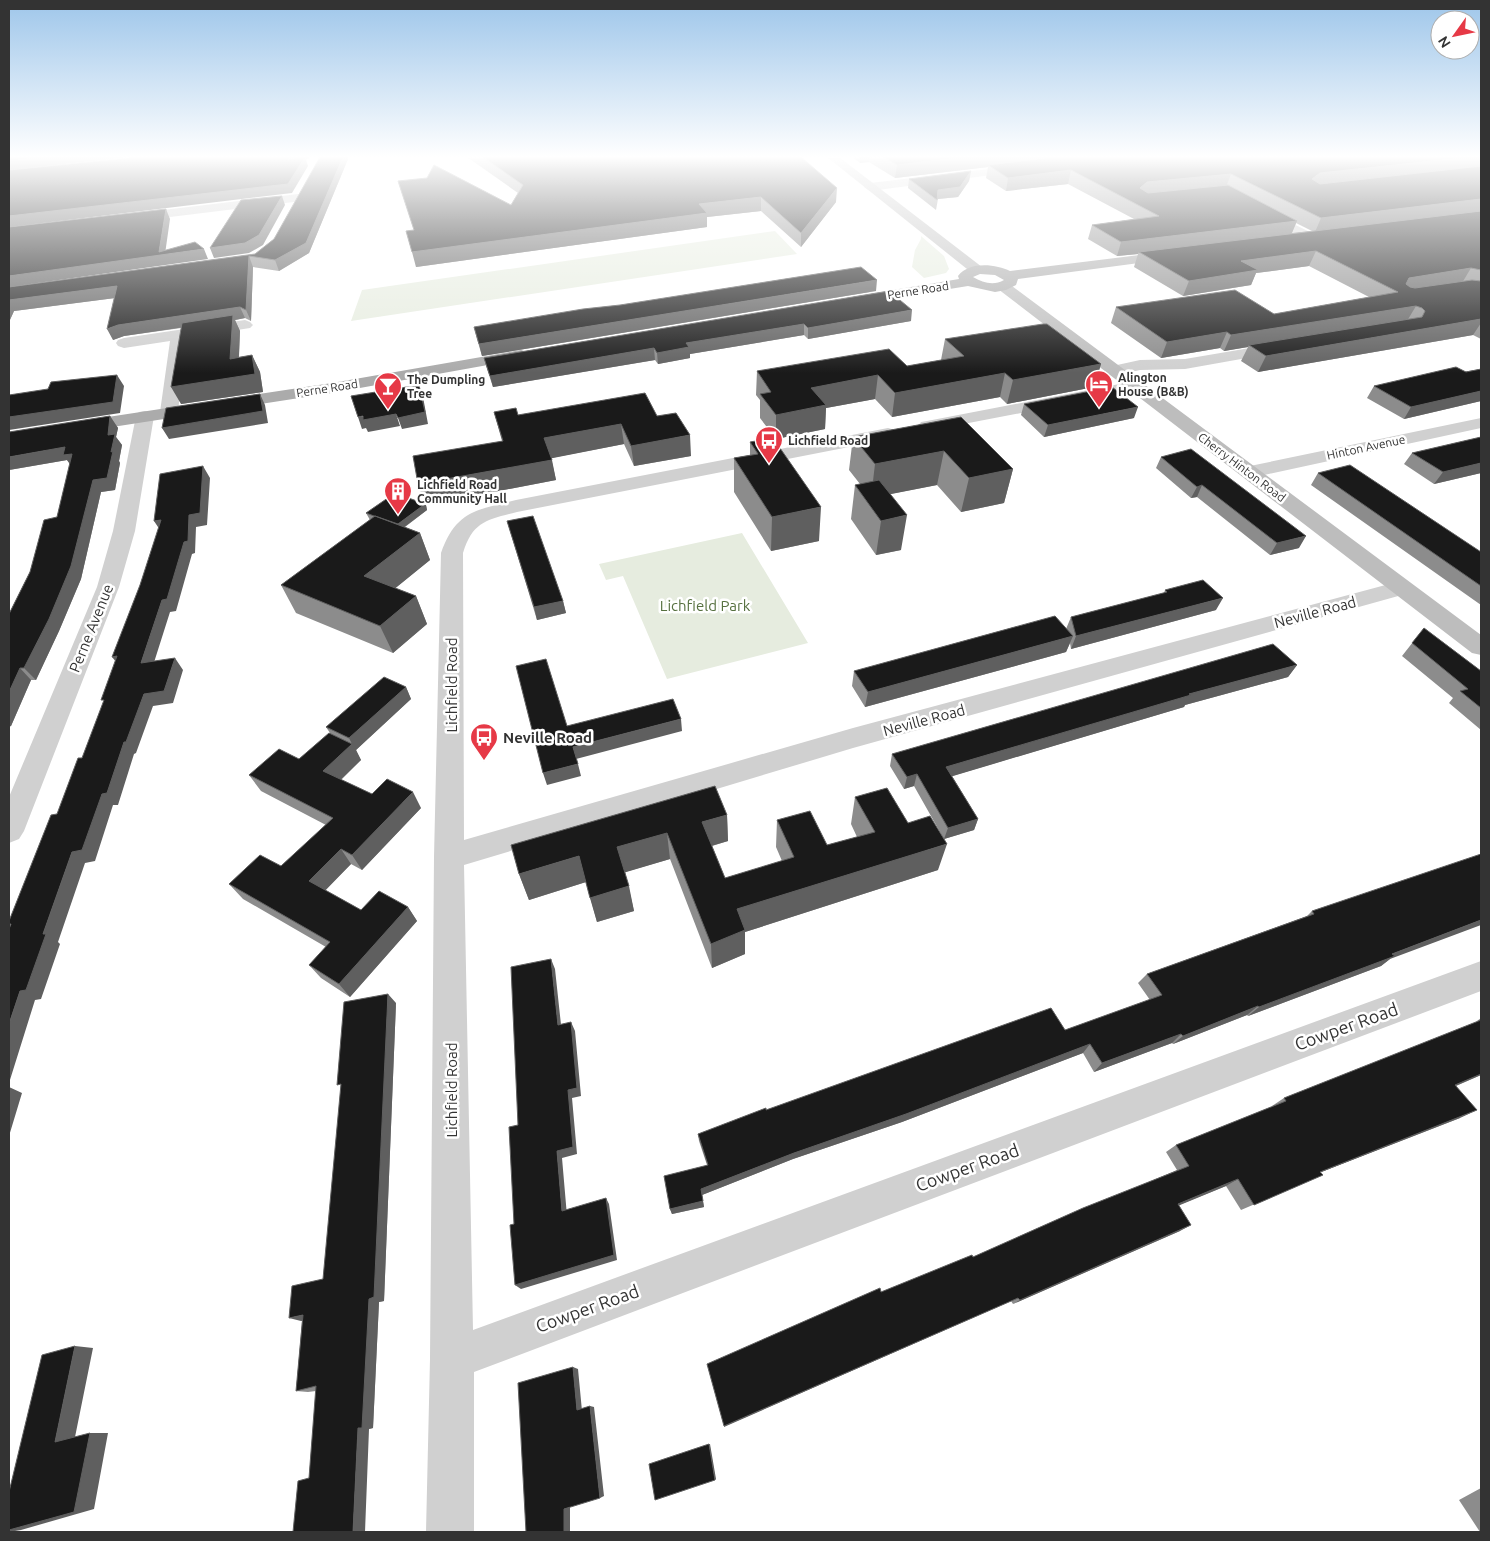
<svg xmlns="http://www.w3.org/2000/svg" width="1490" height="1541" viewBox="0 0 1490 1541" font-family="Ubuntu,sans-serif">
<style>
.green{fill:#e6ecdf}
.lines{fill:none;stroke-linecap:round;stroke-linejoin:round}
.street{fill:#d0d0d0;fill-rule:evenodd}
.secondary{fill:#bdbdbd;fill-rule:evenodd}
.primary{fill:#ababab;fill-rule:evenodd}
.wall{fill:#8c8c8c;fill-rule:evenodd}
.shaded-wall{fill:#5f5f5f}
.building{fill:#1a1a1a;stroke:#5f5f5f}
.labels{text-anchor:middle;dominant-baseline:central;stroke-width:5;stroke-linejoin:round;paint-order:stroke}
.far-street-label{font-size:12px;fill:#333;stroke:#fff}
.far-poi-label{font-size:12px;font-weight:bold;fill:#333;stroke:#fff;text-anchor:start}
.park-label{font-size:15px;fill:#56703f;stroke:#fff}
.street-label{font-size:15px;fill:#333;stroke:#fff}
.poi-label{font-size:15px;font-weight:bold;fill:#333;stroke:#fff;text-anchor:start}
.near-street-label{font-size:18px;fill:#333;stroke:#fff}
</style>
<rect width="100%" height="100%" fill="#fff"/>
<path class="green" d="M775,231L797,254L351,321L362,290Z
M921,236L944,256L949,269L946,273L924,278L912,267L915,250L921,239Z
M742,533L808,643L667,679L623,576L606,580L599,564Z"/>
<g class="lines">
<path class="street" d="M1025,165L1029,166L1031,168L1029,170L870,191L864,187L870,183Z
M298,194L302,195L304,198L302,201L129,222L123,218L129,214Z
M1261,208L1316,235L1318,238L1316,241H1306L1257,215L1255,212Z
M245,320L250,322L253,325L250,328L186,338L178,412L175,416L169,417L163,416L160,412L170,341L124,348L118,346L116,343L118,340L124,338Z
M1280,343L1286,345L1288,348L1286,351L1185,369L1140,370L1114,376L1108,375L1106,371L1108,367L1140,360L1185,359Z
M1135,381L1141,382L1144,386L1141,390L927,431L921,430L918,426L921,422L927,421Z
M145,411L151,412L154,416L135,531L119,587L24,831L19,839L9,843V797L97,587L113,531L136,416L139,412Z
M1481,418V428L1250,478L1243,476L1240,472L1243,468L1250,466Z
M888,428L895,430L897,434L895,438L517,512C487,520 473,521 463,553L464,840L853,728L1393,583L1401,581L1409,583L1412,588L1409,593L853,748L464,865L473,1330L1481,961V991L474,1372V1532H426L430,1359L434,857L441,553C456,511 476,510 516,500Z"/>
<path class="secondary" d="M827,157H839L982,267L984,270L982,273H972Z
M1003,282L1008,283L1481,635V655L1472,653L998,289L996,286L998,283Z"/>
<path class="primary" d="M1172,251L1177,252L1179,255L1177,258L1018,279L1016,285L1006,290L995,292L968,286L857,304L852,303L850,300L852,297L857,296L959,279L958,276C969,261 996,264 1010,271ZM980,274L995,275L1004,280C994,286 983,283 973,277Z
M521,350L527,352L529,355L527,358L332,393L9,443V432L332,383Z"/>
</g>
<path class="wall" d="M343,157H348V159L309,253L279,271L253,267L251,321L245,318L235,320L240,331L239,357L252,355L260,372L263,392L181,404V328L124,336L113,340L115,298L14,311L9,322V287L255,254L274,239Z
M467,157H801L836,202L801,247L761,211L707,217V227L416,267L414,230L398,181L511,205L518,193Z
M852,157H1481V339L1473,335L1258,372L1241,361L1248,347L1224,351L1220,348L1161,358L1111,323L1116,307L1274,314L1369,297L1309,266L1256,273L1251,285L1183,296L1134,267L1138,254L1117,256L1088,239L1092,225L1134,219L1068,184L1006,191L986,178L988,167L895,178L869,162L860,163ZM1296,223L1312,231L1292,233Z
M971,171L969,181L958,197L938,199L936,210L908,188L909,179Z
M876,291L482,356L477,339L474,327Z
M889,291L911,321L808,339L804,335L690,354V358L658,364L655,360L493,387L487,369L484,358Z
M945,339L1101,364L1094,387L1007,404L1000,397L892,417L875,399L826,408L825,429L776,439L760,418V400L756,395L757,371L907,366L941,360Z
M1481,369V401L1404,419L1367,398L1374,386Z
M1024,404L1134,418L1044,437L1021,415Z
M494,412L518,415L657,416L691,456L634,466L624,444L551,458L556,480L426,505L427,510L405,527L420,533L430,560L395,588L416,596L427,624L393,653L296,613L281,585L370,520L366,513L425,504L502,441Z
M110,416L118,428L116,437L122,445L119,461L120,463L115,490L101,492L81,579L59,631L36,680H31L11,726L9,614L57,517L70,464L67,460L9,470Z
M961,417L1013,469L1004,503L961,512L937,485L890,494L901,550L876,555L851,519L855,485L860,484L849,470L853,437Z
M1481,437V473L1434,484L1404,464L1412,453Z
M750,442L819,541L771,551L734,492V458L750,455Z
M1161,457L1299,548L1270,555L1197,497L1191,498L1156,468Z
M1318,473L1481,552V605L1311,485Z
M507,521L563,601L566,613L537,620Z
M1165,590L1216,610L1071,649L1070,643L1066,652L865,707L852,686L854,671L1066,629L1071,617L1164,593Z
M1424,628L1481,671V730L1449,703L1453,698L1402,656Z
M1297,665L1288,677L1185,705L1184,707L952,776L978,819L974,830L944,839L914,786L904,789L890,766L892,754Z
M406,687L411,699L356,750L361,760L341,780L372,794L421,808L362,870L351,864L325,890L361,910L408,907L417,921L350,997L321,978L309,965L326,947L243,899L229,884L281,866L326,825L261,791L249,775L299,759L330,733L326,727Z
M855,797L908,823L938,870L745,932V954L712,968L670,859L625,872L634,911L597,922L586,882L529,900L519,874L727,815L728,841L712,846L725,878L782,861L776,847L777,820L827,845L857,837L851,824Z
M1312,911L1390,959L1381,966L1248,1016L1247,1015L1173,1044L1172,1043L1094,1072L1083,1053L902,1122L793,1159L702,1195L704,1207L672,1214L670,1209L707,1165L699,1141L698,1134L766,1110L1065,1030L1150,1000L1138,983L1147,974L1307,916Z
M396,1003L384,1301L379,1302L373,1428L369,1429L309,1478L316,1391L308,1392L296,1391L302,1321H301L323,1279Z
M1481,1018V1075L1456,1086L1460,1118L1321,1172L1323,1175L1241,1210L1226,1186L1179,1205L1180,1231L1013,1304L1011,1301L724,1426L881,1292L973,1257L1177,1170L1166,1152L1176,1145L1272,1107V1106L1284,1098L1478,1022L1477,1021Z
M1481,1488V1532H1480L1459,1500Z"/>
<path class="shaded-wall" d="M42,157H130L9,170V161Z
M292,157H310L306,160L308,166L292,193L9,227V216L288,159Z
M343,157H348V159L309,253L279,271L275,260Z
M860,157H870L869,162L860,163Z
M964,157H1072L988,165V167L895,178L897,165Z
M1469,157H1481V167L1314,186L1312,179L1320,173Z
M1071,170L1068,184L1006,191L1008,178Z
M971,171L969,181L958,197L937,199L938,190Z
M1231,174L1226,187L1143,195L1140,188L1147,182Z
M837,188L836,202L801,247V233Z
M282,196L285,205L263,245L249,253L214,258L210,248Z
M761,197V211L707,217V227L416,267L412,252L699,204Z
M1481,199V211L1315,232L1321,218Z
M166,209L170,219L165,254L204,249L208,259L9,287V276L159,252Z
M1297,221L1291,235L1139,252L1138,254L1117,256L1121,242Z
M1316,251L1309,266L1256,273L1251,285L1183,296L1189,281L1241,261Z
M249,256L253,267L251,321L246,310Z
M1471,268L1462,283L1401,293L1409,278Z
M877,280L876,291L482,356L479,344Z
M117,286L123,297L14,311L9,322V300Z
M1416,306L1407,321L1249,345L1248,347L1224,351L1231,335Z
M240,307L245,318L235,320L240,331L238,375L230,359L232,320L124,336L113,340L107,329L118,325Z
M912,310L911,321L808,339V328Z
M1481,319V323L1473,335L1258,372L1266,356Z
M804,324V335L690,354V358L658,364L657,353L686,343Z
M1227,332L1220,348L1161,358L1167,342Z
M654,348L655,360L493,387L490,376Z
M252,355L260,372L263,392L181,404L171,387Z
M1101,364L1094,387L1007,404L1013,380Z
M1005,373L1000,397L892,417L895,393Z
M117,375L124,386L120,413L9,430V417Z
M878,375L875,399L826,408L825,429L776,439V415L811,388Z
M419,385L423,397L428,424L402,429L398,418Z
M1481,391V401L1404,419L1411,407Z
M260,394L265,405L268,423L169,439L162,428Z
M1138,407L1134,418L1044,437L1048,425Z
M396,414L400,426L368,432L366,428L362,429L358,417Z
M110,416L118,428L116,437L122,445L119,461L120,463L115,490L101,492L81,579L59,631L36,680L24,668L93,480L111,452L108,435Z
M621,424L624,444L548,459L544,438Z
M690,435L691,456L634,466L631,446Z
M65,447L72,454V467L67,460L9,470V457Z
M944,451L937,485L871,498L875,464Z
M552,460L556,480L426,505L427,510L399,531L397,525L425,504L418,484Z
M1481,463V473L1434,484L1443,472Z
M203,466L210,478L207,525L196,527L195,553L192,554L176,611L170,612L150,675L141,663L189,515Z
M1013,469L1004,503L961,512L969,478Z
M1202,485L1197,497L1191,498L1197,487Z
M821,507L819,541L771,551L772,517Z
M907,515L901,550L876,555L881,521Z
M161,520L162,533L154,521Z
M420,533L430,560L376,604L364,576Z
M1306,536L1299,548L1270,555L1277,543Z
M416,596L427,624L393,653L380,626Z
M1223,598L1216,610L1071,649L1076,636Z
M563,601L566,613L537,620L534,607Z
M1073,636L1066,652L865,707L868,692Z
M117,656L122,669L112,657Z
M175,658L183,670L173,703L153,706L136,753L134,754L118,805H113L95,861L85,863L58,942L60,944L41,999L35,1000L9,1083V1024L20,991L43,934L72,852L102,794L144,694Z
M1297,665L1288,677L1185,705L1184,707L943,779L946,767L1189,694Z
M20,668L31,680L11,726L9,727V692Z
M406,687L411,699L356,750L361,760L333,787L323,771L352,744L349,738Z
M681,719L682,731L576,759L573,747Z
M578,764L581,776L547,785L543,773Z
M917,774L914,786L904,789L907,777Z
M413,792L421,808L362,870L352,855Z
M727,815L728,841L704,848L702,822Z
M978,819L974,830L944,839L948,828Z
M667,833L670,859L623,873L617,847Z
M947,844L938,870L745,932V954L712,968L711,944L737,909Z
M341,849L351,864L320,896L309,881Z
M579,856L586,882L529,900L519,874Z
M629,886L634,911L597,922L590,898Z
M408,907L417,921L350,997L339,984Z
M1481,920V925L1390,959L1381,966L1248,1016L1259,1007L1392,954Z
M551,959L555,969L562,1034L558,1025Z
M388,994L396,1003L384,1301L379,1302L373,1428L369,1429L365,1532H353L358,1428L369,1299Z
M1258,1006L1247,1015L1173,1044L1183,1036Z
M571,1022L575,1031L581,1096L572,1098L577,1154L562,1158L567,1216L562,1211L557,1151L568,1090Z
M1181,1034L1172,1043L1094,1072L1102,1063Z
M1090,1044L1083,1053L902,1122L793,1159L702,1195L701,1189L794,1153Z
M1481,1074V1075L1439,1093L1455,1085Z
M9,1087L22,1093L9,1136Z
M1477,1110L1460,1118L1306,1178L1320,1172Z
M1238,1179L1226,1186L1168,1210L1178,1204Z
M606,1198L609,1204L617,1260L521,1289L515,1285Z
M703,1201L704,1207L672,1214L670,1209Z
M1191,1225L1180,1231L1013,1304L1020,1300Z
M1018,1298L724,1427V1426Z
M303,1315L315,1318L301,1321L289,1318Z
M75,1346L93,1348L74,1442H55Z
M573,1367L578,1369L582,1411L577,1410Z
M590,1406L594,1407L604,1496L600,1498Z
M90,1433H108L94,1509L21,1530L9,1532V1530Z
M709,1444H710L716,1479L715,1480Z
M570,1507V1532H564V1509Z"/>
<path class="building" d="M9,157H42L9,161Z
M138,157H292L288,159L305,157L288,184L9,216V170Z
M320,157H343L306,243L275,260L249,256L246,310L240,307L118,325L107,329L117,286L9,300V287L255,254L274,239Z
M483,157H801L837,188L801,233L761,197L699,204L707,213L412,252L406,231L414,230L398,181L427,178L434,165L511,205L523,185Z
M884,157H964L897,165Z
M1055,157H1469L1320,173L1312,179L1320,184L1481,166V199L1321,218L1231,174L1147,182L1140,188L1148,193L1228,185L1297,221L1121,242L1092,225L1159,216L1071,170L1008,178L988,165Z
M971,171L960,187L938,190L937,200L909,179Z
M282,196L259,235L245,243L210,248L241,200Z
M166,209L159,252L195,242L204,249L9,276V227Z
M1481,211V270L1471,268L1409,278L1406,284L1410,287L1415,288L1472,280L1481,281V319L1266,356L1249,345L1422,317L1425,311L1422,308L1416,306L1231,335L1227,332L1167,342L1116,307L1235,290L1274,314L1398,292L1316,251L1241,261L1258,270L1189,281L1139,252Z
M861,267L877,280L479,344L474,327L583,309L620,305Z
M889,291L912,310L808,328L804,324L686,343L689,347L657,353L654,348L490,376L484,358Z
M233,315L230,359L252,355L255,374L171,387L182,323Z
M1043,324H1047L1101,364L1013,380L1005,373L895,393L878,375L811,388L826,405L776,415L760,394L771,392L757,371L889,349L907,366L964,356L945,339Z
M1456,367L1466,372L1481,369V391L1411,407L1374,386Z
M117,375L113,402L9,417V395L48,389L51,382Z
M419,385L425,412L398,418L396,414L363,420V416L358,417L351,396Z
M1112,387L1138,407L1048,425L1024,404Z
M645,393L657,416L676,413L690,435L631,446L621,424L544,438L552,460L418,484L413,456L503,441L494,412L516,408L518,415Z
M260,394L263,411L162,428L166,408Z
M110,416L108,435L115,434L111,452L113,451L107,478L93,480L71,566L49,619L24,668H20L9,692V614L30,572L44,520L57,517L72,454L63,455L65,447L9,457V432Z
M961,417L1013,469L969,478L944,451L875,464L853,437Z
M1481,437V463L1443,472L1412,453Z
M773,438L821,507L772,517L734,458L758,454L750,442Z
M1191,449L1306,536L1277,543L1202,485L1197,487L1161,457Z
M1350,465L1481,552V586L1318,473Z
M203,466L200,513L189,515L188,541L184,542L167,599L162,600L141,663L175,658L164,691L144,694L126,742H124L107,793L102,794L82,850L72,852L43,934H46L26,990L20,991L9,1024V929L11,924H9V921L51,815L57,814L78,758H82L104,700H101L117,656L112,657L140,585L161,520L154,521L160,474Z
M879,480L907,515L881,521L855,485Z
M395,493L425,504L398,524L375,516H374L366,513Z
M375,516L420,533L364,576L416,596L380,626L281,585Z
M533,516L563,601L534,607L507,521Z
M1203,580L1223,598L1076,636L1071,617L1167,592L1165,590Z
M1055,616L1073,636L868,692L854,671Z
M1424,628L1481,671V708L1460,691L1468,689L1412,643Z
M1273,644L1297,665L1189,694L1191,695L946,767L978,819L948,828L917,774L907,777L892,754Z
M546,659L567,726L673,699L681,719L573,747L578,764L543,773L516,666Z
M384,677L406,687L349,738L326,727Z
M329,733L352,744L323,771L372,794L387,779L413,792L352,855L341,849L309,881L361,910L379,891L408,907L339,984L309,965L330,942L229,884L260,855L281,866L333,818L249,775L279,749L299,759Z
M715,786L727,815L702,822L725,878L794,857L777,820L810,811L827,845L875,832L855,797L887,788L908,823L930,816L947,844L737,909L745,930L711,944L667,833L617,847L629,886L590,898L579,856L519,874L511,845Z
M1481,854V920L1392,954L1395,956L1259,1007L1258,1006L1183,1036L1181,1034L1102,1063L1090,1044L906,1114L794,1153L701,1189L703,1201L670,1209L664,1176L708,1165L698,1134L766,1108V1110L1051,1008L1065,1030L1162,995L1147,974L1314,914L1312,911Z
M551,959L558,1025L571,1022L577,1088L568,1090L573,1147L557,1151L562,1211L606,1198L614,1255L515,1285L510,1225L514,1224L509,1127L518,1125L511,967Z
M388,994L374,1297L369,1299L362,1428H358L353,1532H293L298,1481L309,1478L316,1386L296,1391L303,1315L289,1318L292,1286L323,1279L341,1084L337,1085L344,1002Z
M1481,1020V1074L1455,1085L1477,1110L1320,1172L1323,1175L1254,1205L1238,1179L1178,1204L1191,1225L1020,1300L1018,1298L724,1426L707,1364L880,1288L881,1292L972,1255L973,1257L1083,1208L1189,1166L1176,1145L1286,1101L1284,1098Z
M75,1346L55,1442L90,1433L74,1512L9,1530V1492L42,1355Z
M573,1367L577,1410L590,1406L600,1498L564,1509V1532H526L518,1383Z
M709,1444L715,1480L655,1500L649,1464Z"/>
<linearGradient id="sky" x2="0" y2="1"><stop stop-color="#9ec6ea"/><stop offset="0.42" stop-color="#fff"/><stop offset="1" stop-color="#fff" stop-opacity="0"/></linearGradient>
<rect width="1490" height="373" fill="url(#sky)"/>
<defs>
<g id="hotel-pin" transform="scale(1.4375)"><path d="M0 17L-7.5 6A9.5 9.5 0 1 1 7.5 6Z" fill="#e63946" stroke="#fff"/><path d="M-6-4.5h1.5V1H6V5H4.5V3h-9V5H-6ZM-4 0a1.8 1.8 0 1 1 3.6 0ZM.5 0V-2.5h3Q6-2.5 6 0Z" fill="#fff"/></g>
<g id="bar-pin" transform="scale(1.4375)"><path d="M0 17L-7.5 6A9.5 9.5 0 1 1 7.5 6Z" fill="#e63946" stroke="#fff"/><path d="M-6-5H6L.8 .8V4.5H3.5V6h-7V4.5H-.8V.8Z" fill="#fff"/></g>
<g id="bus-pin" transform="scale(1.4375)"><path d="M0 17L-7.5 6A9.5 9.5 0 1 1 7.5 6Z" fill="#e63946" stroke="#fff"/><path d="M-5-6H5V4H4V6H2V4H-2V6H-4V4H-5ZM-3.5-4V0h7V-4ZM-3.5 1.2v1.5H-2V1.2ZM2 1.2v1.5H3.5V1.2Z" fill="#fff"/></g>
<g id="building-pin" transform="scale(1.4375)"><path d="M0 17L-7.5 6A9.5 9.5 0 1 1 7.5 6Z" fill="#e63946" stroke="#fff"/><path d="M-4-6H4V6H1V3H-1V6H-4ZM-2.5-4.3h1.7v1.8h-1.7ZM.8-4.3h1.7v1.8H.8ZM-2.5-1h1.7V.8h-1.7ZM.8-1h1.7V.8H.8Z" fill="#fff"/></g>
</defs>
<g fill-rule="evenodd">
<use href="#hotel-pin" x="1099" y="384"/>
<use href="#bar-pin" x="388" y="386"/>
<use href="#bus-pin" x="769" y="440"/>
<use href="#building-pin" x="398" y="491"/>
<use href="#bus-pin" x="484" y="737"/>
</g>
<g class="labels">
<g class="far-street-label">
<text transform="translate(918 290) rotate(-9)">Perne Road</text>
<text transform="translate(327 388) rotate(-9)">Perne Road</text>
<text transform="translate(1366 447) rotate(-12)">Hinton Avenue</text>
<text transform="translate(1242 467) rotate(37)">Cherry Hinton Road</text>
</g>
<g class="far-poi-label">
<text x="1118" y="377">Alington<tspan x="1118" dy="14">House (B&amp;B)</tspan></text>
<text x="407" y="379">The Dumpling<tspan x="407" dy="14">Tree</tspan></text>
<text x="788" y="440">Lichfield Road</text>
<text x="417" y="484">Lichfield Road<tspan x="417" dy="14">Community Hall</tspan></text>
</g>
<g class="park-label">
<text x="705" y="605">Lichfield Park</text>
</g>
<g class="street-label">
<text transform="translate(1315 612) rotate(-15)">Neville Road</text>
<text transform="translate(91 628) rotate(-68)">Perne Avenue</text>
<text transform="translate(451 685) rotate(-90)">Lichfield Road</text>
<text transform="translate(924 720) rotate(-15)">Neville Road</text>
<text transform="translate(451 1090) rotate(-90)">Lichfield Road</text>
</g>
<g class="poi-label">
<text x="503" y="737">Neville Road</text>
</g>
<g class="near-street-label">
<text transform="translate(1346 1026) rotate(-20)">Cowper Road</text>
<text transform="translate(967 1167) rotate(-20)">Cowper Road</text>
<text transform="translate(587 1308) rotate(-20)">Cowper Road</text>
</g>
</g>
<rect width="1490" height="1541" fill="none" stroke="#333333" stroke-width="20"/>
<g transform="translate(1455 35) rotate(237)"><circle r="24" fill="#ffffff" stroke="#adadad"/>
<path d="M0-4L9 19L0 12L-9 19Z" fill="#e63946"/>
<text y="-8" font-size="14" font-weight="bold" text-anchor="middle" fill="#333333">N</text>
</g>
</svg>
